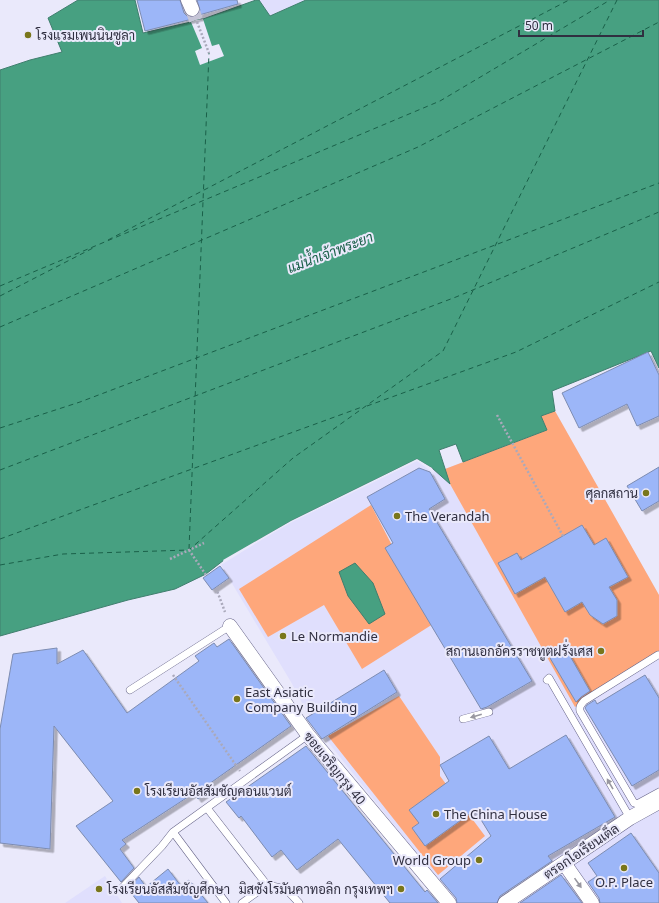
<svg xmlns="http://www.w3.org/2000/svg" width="659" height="903" viewBox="0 0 659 903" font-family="'Noto Sans',Sarabun,sans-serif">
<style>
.built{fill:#e0dffd}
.green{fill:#fea77b}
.water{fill:#47a081;stroke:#407e6e}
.pier{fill:#eae9fb}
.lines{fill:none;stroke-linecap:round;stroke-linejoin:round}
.ferry{stroke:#1a6049;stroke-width:1;stroke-dasharray:5 4;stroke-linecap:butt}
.building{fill:#9cb6f8;stroke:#7d8cb1;filter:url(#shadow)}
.street-tunnel{stroke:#c5c4d6;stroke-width:14;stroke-dasharray:14 7;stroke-linecap:butt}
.lane-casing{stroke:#656388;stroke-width:8}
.street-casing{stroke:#656388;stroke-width:15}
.path{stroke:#aaa9bb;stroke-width:2.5;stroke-dasharray:2 2;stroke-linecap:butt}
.lane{stroke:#fff;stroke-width:7}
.street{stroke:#fff;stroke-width:14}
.oneway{fill:#9897a0}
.poi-dot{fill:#79761b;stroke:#eae9fb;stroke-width:1.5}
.labels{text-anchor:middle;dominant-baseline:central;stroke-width:4;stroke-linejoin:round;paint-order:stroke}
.poi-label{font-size:13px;fill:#302f40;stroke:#eae9fb;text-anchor:start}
.street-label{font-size:13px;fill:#302f40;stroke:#eae9fb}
.water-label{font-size:14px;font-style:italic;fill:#1a6049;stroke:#eae9fb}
</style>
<defs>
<filter id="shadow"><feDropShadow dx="3.5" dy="3.5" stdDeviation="0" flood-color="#0004"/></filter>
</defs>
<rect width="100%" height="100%" fill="#eae9fb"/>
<path class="built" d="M259,0H306L269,16Z
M555,411L659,595V798L634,808L494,903H456L324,737L321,739L291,682L221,565L291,521L417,459L432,468L450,484L445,469L547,430Z
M659,808V903H512L632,822Z
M105,876L122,903H65Z"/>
<path class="green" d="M555,411L659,595V651L575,707L450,484L445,469L547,430L541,416Z
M371,505L433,624L362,669L324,605L268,637L239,589Z
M399,696L440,757V776L485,836L438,875L328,736Z"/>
<path class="water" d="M78,0H135L143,33L191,22L196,20L203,19L256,0H259L270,16L306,0H659V368L651,351L552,391L555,411L541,416L547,430L463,462L456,444L439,450L450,484L432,468L417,459L291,521L224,560L206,574L175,589L128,600L0,636V70L30,60L62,52L48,18Z
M355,563L373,583L385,614L369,624L348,596L339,572Z"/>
<path class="pier" d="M203,19L212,46L219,44L224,56L200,65L195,51L202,48L191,22L196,20Z
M417,459L432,468L435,474L417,461L292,522L224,562L223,560L291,521Z"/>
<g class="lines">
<path class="ferry" d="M108,240L569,0
M0,286L440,101L610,0
M0,296L93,248
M0,327L418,147L659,22
M367,406L516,352L659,282
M0,428L80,402L659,183
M0,470L456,297L659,212
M0,539L362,407
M189,549L209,53
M0,565L63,554L189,550L293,458L443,351L617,0"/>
</g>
<path class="building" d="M137,0H180L184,13L187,16L192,17H196L200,10L197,0H237L238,4L199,15L200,17L145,31Z
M648,352L659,375V416L637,426L627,404L579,428L562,393Z
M659,467V501L642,511L627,486Z
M419,468L430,472L445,499L429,509L532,681L487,707L481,709L385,548L393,543L367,497Z
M582,525L594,545L606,538L628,577L609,587L617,600V616L603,624L590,615L582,602L565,612L545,577L515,594L498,563L517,553L521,560Z
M220,566L229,578L212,590L203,578Z
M229,639L291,726L209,784L212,789L198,799L194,793L122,840L126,844L120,849L134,868L121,882L76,826L113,801L54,726L50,849L0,843V729L13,654L57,648V664L83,650L127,713L199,661L195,656L214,643L217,647Z
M566,649L590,691L581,697L576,702L550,658Z
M384,670L397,692L322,739L306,718Z
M645,675L659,698V770L632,786L585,708L587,705L595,700L597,704Z
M566,735L615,817L548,856L552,861L500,896L497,903H457L456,898L440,879L491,836L475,810L425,846L412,828L419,823L409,810L449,781L440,765L489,736L509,769Z
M306,746L425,892L427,890L438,903H390L338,839L297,870L281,850L272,857L241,816L239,818L226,802Z
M631,833L659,873V903H600L599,898L588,882L597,876L588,863Z
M168,869L181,886L189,880L208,903H139L128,889L139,877L146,887Z
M561,875L582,903H520Z"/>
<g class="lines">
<path class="street-tunnel" d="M192,9L196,20"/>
<g class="lane-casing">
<path id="lane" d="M658,655L584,701C581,705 579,706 580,711L634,803L637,804L659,792
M547,680L549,678L630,818
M130,690L230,626
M463,719L489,712
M207,808L267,885L286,889L299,903
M173,832L226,903
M121,889L162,846L173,832L308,735
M242,903L267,885"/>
</g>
<g class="street-casing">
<path id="street" d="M188,0L192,9
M230,626L308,735L449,903
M564,863L592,903
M505,903L630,818L659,802"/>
</g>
<path class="path" d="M197,22L209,53
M497,415L563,536
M189,550L206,575
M170,559L204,543
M216,588L225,612
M173,675L240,771"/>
<use href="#lane" class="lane"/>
<use href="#street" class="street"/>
</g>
<defs><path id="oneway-solid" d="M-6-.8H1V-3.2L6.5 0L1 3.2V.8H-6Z"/></defs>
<g class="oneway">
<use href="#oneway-solid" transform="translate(476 716) rotate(164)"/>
<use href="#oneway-solid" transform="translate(610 784) rotate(-120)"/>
<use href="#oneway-solid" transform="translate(578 883) rotate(55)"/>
</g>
<g class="poi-dot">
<circle cx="28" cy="35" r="4"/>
<circle cx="646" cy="493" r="4"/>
<circle cx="397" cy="516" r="4"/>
<circle cx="283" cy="636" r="4"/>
<circle cx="601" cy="651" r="4"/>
<circle cx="237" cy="699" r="4"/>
<circle cx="137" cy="791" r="4"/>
<circle cx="436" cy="814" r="4"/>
<circle cx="479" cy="860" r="4"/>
<circle cx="624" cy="868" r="4"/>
<circle cx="99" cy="889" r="4"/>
<circle cx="401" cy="889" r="4"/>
</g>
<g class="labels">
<g class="poi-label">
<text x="36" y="35">โรงแรมเพนนินซูลา</text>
<text x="638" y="493" text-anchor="end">ศุลกสถาน</text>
<text x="405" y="516">The Verandah</text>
<text x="291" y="636">Le Normandie</text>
<text x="593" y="651" text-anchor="end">สถานเอกอัครราชทูตฝรั่งเศส</text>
<text x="245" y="692">East Asiatic<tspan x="245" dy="15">Company Building</tspan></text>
<text x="145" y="791">โรงเรียนอัสสัมชัญคอนแวนต์</text>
<text x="444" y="814">The China House</text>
<text x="471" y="860" text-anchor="end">World Group</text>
<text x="624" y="882" text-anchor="middle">O.P. Place</text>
<text x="107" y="889">โรงเรียนอัสสัมชัญศึกษา</text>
<text x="393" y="889" text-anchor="end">มิสซังโรมันคาทอลิก กรุงเทพฯ</text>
</g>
<g class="street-label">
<text transform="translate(335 768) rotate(51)">ซอยเจริญกรุง 40</text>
<text transform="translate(581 851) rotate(-34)">ตรอกโอเรียนเต็ล</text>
</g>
<g class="water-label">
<text transform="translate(330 252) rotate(-21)">แม่น้ำเจ้าพระยา</text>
</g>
</g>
<path d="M519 30v6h124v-6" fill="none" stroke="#302f40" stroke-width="2"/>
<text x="525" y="30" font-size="12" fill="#302f40" stroke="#eae9fb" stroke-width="3" paint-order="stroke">50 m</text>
</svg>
